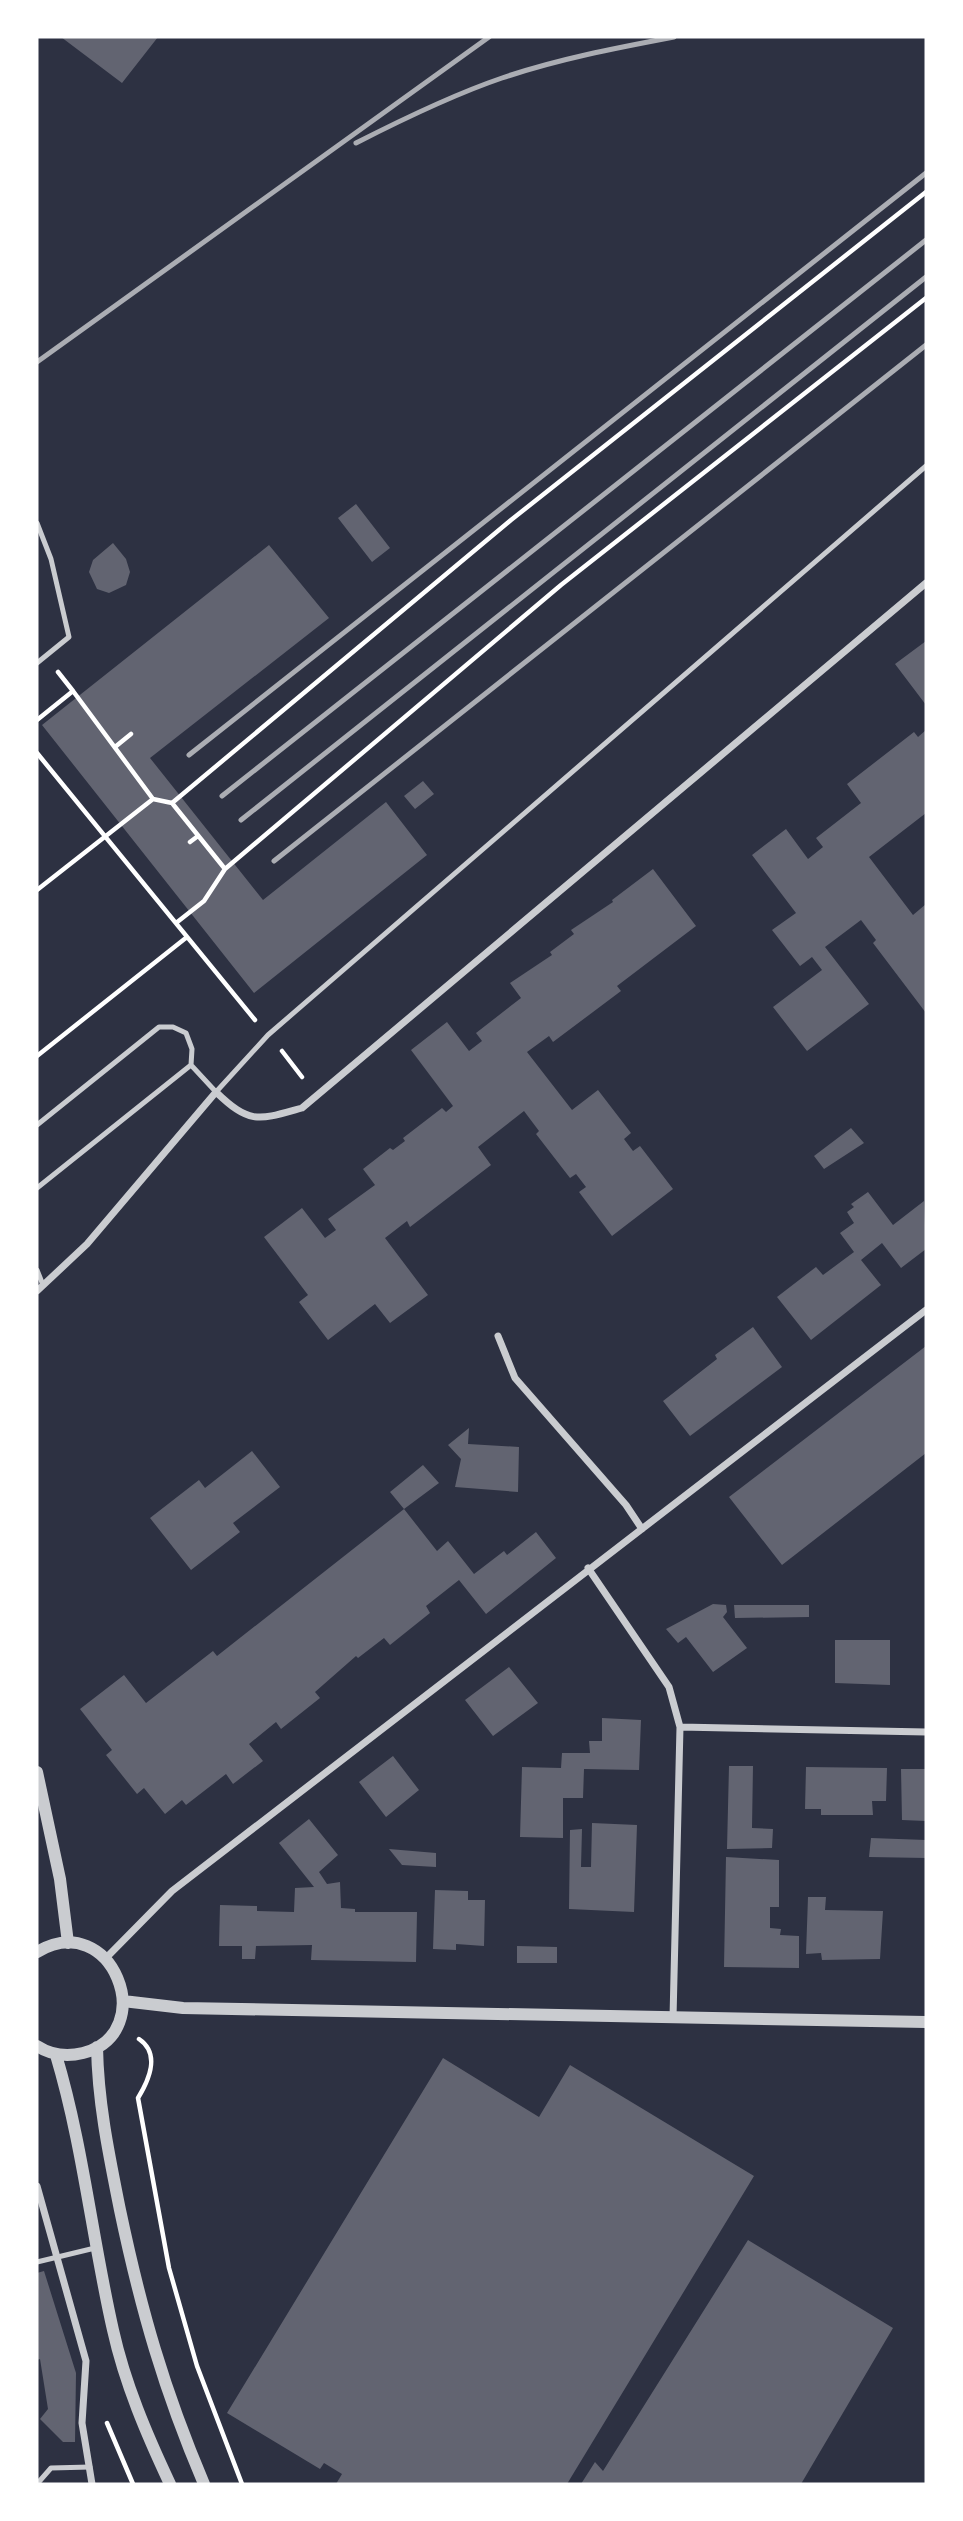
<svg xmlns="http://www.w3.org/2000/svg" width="963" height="2521" viewBox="0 0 963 2521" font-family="Mulish,sans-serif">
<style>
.building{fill:#626471}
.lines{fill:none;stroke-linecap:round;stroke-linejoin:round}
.path{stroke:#fff;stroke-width:4.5}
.service{stroke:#caccd0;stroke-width:5}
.minor{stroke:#caccd0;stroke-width:7}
.tertiary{stroke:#caccd0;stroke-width:12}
.rail{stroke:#abadb3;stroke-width:5}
</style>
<rect width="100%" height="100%" fill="#2d3142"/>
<path class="building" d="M61,37H158L122,83Z
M356,504L390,548L372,562L338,518Z
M113,543L126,559L130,572L126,585L109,593L97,589L89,572L93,560Z
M269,545L329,618L150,758L263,900L386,802L427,855L254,993L42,725Z
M926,641V705L895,664Z
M926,730V813L869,857L913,915L926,904V1013L873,943L876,940L861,920L825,947L869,1004L807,1051L773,1007L822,970L812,957L800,966L772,930L796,913L752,855L786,829L808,859L823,847L816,838L861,803L847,784L914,732L918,737Z
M423,781L434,794L415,809L404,796Z
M653,869L696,926L617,986L621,991L553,1042L549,1036L527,1052L572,1110L598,1090L631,1133L624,1139L633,1151L640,1146L673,1189L612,1236L579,1192L586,1187L576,1174L570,1178L536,1134L539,1131L524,1111L478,1147L491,1165L410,1227L407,1221L385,1238L428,1295L390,1323L375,1304L328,1340L299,1302L308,1295L264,1237L302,1208L325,1238L336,1230L328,1219L375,1185L363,1169L390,1148L393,1150L405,1141L403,1138L442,1108L446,1112L453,1106L411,1050L447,1022L469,1051L482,1041L476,1033L521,998L510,983L552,955L550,952L574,934L571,930L613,902L612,900Z
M851,1128L864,1143L824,1169L814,1156Z
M868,1192L893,1225L924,1201L926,1249L901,1268L882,1243L861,1260L881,1285L811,1340L777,1297L816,1267L823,1275L854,1252L840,1233L854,1223L847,1212L854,1207L851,1204Z
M753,1327L782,1367L690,1436L663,1401L717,1359L715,1355Z
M926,1346V1453L782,1565L729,1497Z
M469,1428L468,1444L519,1447L518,1492L455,1487L461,1459L448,1445Z
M252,1451L280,1487L233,1523L240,1532L191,1570L150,1518L199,1480L205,1488Z
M423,1465L439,1483L404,1509L390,1492Z
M404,1509L437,1551L448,1541L474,1574L504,1551L507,1555L536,1532L556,1558L486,1614L459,1580L426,1606L430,1613L390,1645L384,1638L358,1658L356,1656L315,1692L320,1698L281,1729L276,1722L249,1744L263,1761L233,1784L226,1774L186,1805L182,1800L165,1814L144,1788L137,1794L106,1755L112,1750L80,1709L124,1675L146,1703L213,1651L217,1656Z
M713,1604L726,1605L727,1612L723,1617L747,1648L713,1672L686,1637L678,1643L666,1629Z
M734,1605H809V1617L735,1618Z
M835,1640H890V1685L835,1683Z
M509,1667L538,1703L493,1736L465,1700Z
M602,1718L641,1720L639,1770L584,1769L583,1798H563V1838L520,1837L522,1767L561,1768L562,1753H590L589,1741H602Z
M393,1756L419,1790L386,1817L359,1782Z
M729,1766H753L752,1828L773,1829L772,1848L727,1849Z
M806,1767L887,1768L886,1801H872L873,1815H821V1809H805Z
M901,1769H926V1821L902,1820Z
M309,1819L338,1855L319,1872L327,1884L340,1882L341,1908L355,1909V1912H417L416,1962L311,1960L312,1945L256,1946L255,1959H242V1946H219L220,1905L257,1906V1911L294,1912L295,1888L314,1887L279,1843Z
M592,1823L637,1825L634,1912L569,1909L570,1830L582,1829L581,1867H591Z
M871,1838L926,1840V1858L869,1857Z
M389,1849L436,1853V1867L402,1865Z
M726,1857L779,1860V1907H770V1928L781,1929L780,1935L799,1936V1968L724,1967Z
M435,1890L468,1891V1900H485L484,1946L456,1944V1950L433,1949Z
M808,1897H826L825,1910L883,1911L880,1959L822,1960L821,1953L806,1954Z
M517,1946L557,1947V1963H517Z
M443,2058L539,2117L570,2065L754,2176L567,2484H336L342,2474L324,2463L320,2469L227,2413Z
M748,2240L893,2328L801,2484H581L595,2462L603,2471Z
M44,2271L76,2373L75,2442H63L40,2419L48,2409L40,2359L37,2360V2273Z"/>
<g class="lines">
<path class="path" d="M58,672L73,691
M37,720L73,691L153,799
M115,747L131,734
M37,753L255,1020
M172,803L511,520L926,192
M190,842L198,836
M225,869L561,585L926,298
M37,890L153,799L172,803L225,869L204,901L176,923
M282,1051L302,1077
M37,1056L187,937
M139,2039C161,2054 149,2080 138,2098L169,2268L197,2366L242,2484
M107,2423L133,2484"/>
<path class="service" d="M37,523L51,559L69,637L37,663
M37,1125L159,1027H173L186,1033L192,1049L191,1065L216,1092L268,1035L926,466
M37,1188L191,1065
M37,1270L43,1285
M37,2262L95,2248
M37,2484L51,2468L90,2467"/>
<path class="minor" d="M37,1291L87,1244L216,1092C250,1125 259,1120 302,1108L926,583
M498,1336L515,1378L626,1505L642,1529
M588,1568L669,1687L680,1727L673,2018
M680,1727L926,1732
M106,1958L172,1891L926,1310
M37,2186L86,2361L82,2423L92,2484"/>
<path class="tertiary" d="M37,1772L60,1879L68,1943
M37,1952C112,1907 161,2033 83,2053C67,2057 51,2055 37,2046
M123,2001L183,2008L926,2022
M97,2047C98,2103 109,2155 120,2210C141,2310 164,2390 204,2484
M56,2055C83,2145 92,2238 113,2330C125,2384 147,2435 170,2484"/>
<path class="rail" d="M356,143C403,119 452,95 502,78C558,59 616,48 674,37
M37,362L489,37
M189,755L926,173
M222,796L926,240
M241,820L926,277
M274,861L926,345"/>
</g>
<rect width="963" height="2521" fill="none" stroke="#ffffff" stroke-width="77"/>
</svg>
